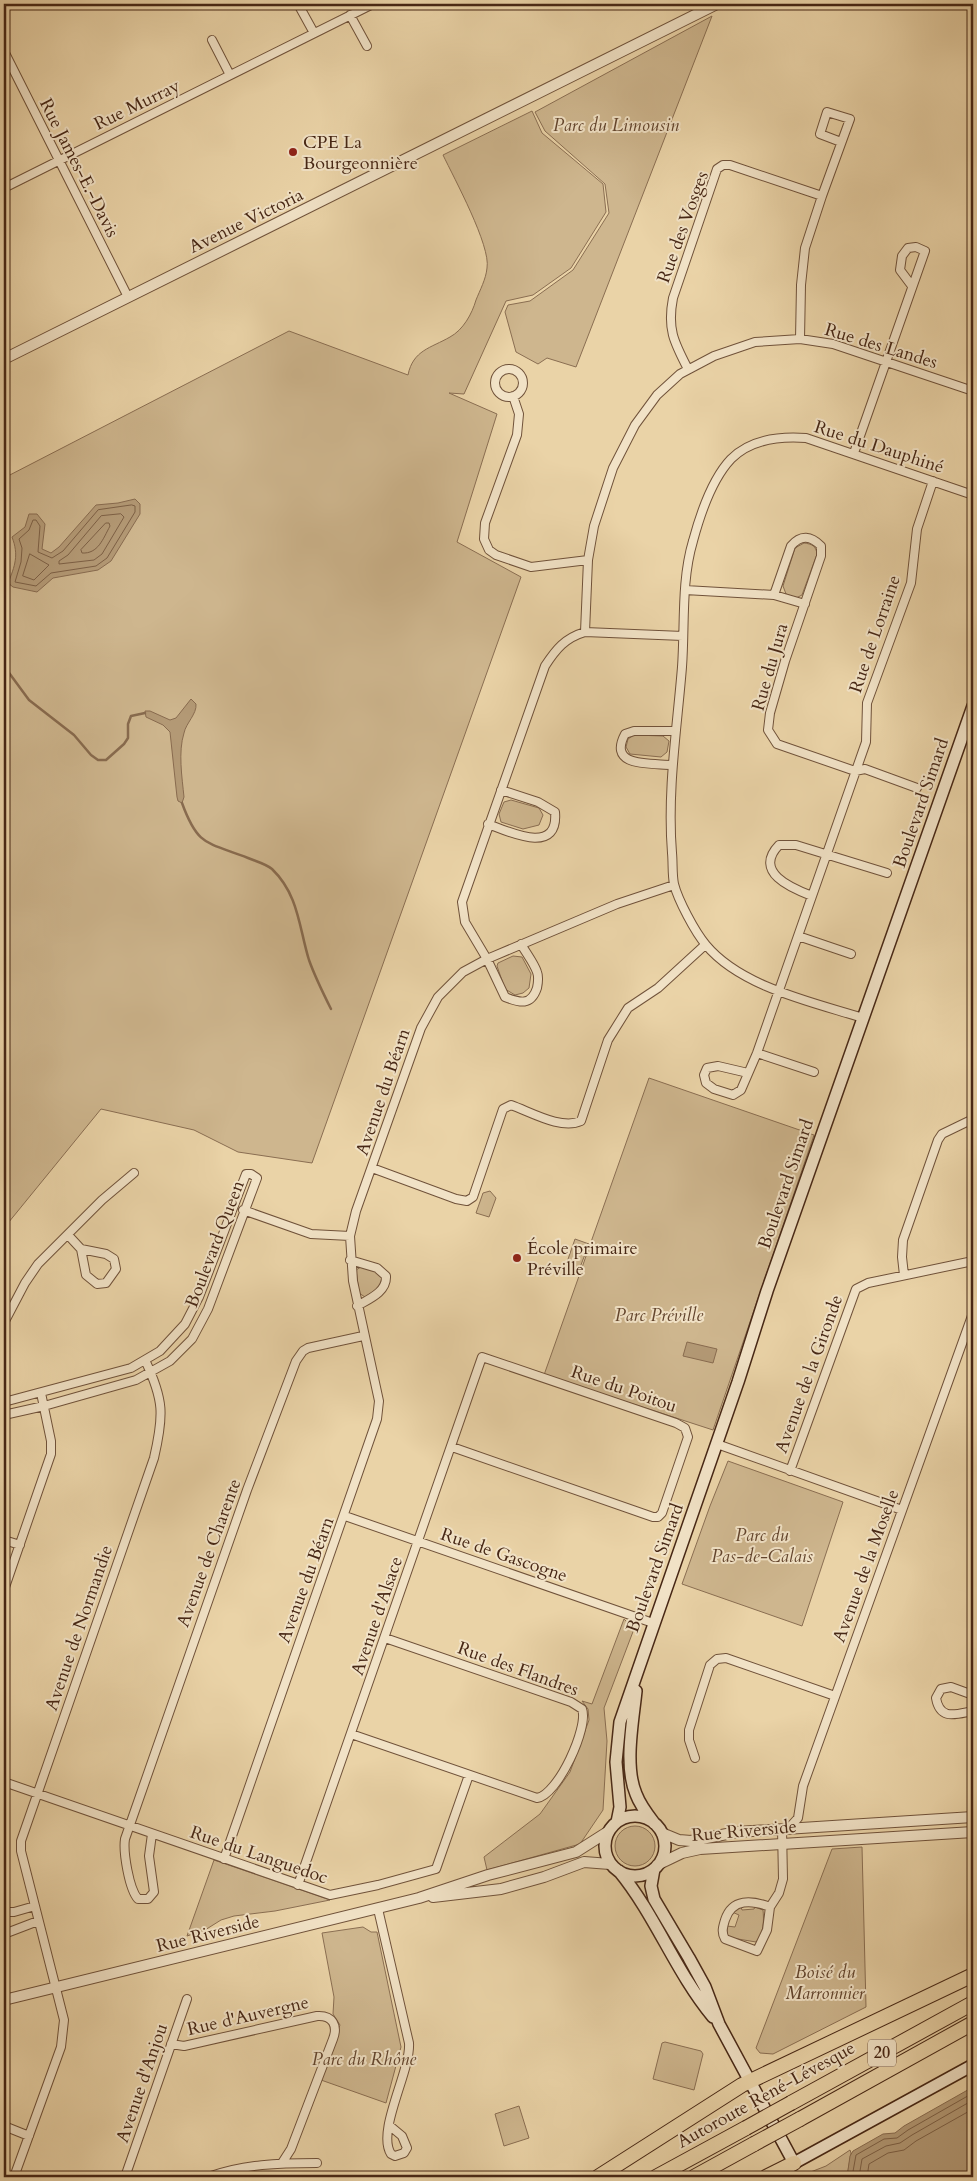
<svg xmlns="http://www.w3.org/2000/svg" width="977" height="2181" viewBox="0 0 977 2181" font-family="Cardo,serif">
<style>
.green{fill:#ceb68e;stroke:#8a6e52}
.water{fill:#b39975;stroke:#886b4f}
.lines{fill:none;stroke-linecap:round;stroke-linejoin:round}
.shore{stroke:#7d6045;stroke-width:1}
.stream{stroke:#886b4f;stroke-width:2.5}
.minor-casing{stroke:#70523a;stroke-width:10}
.tertiary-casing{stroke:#70523a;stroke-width:12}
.secondary-casing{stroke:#472715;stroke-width:14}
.motorway-casing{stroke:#472715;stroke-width:16}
.minor{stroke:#f1e2c6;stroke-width:8}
.tertiary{stroke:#f1e2c6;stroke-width:10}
.secondary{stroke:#f1e2c6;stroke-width:11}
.motorway{stroke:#ead3a7;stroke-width:14}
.motorway-bridge-casing{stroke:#472715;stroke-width:16;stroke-linecap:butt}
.motorway-bridge{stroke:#ead3a7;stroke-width:14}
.poi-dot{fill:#8f2418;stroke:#f1e2c6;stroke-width:2}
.labels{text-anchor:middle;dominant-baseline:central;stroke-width:4;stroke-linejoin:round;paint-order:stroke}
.shield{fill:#f1e2c6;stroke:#7a5f4a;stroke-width:1}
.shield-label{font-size:16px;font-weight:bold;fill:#472715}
.street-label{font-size:18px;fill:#472715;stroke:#f1e2c6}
.park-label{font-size:18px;font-style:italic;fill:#62442d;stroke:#f1e2c6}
.poi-label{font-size:18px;fill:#472715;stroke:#f1e2c6;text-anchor:start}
</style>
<rect width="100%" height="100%" fill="#ead3a7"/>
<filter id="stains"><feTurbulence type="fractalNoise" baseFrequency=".004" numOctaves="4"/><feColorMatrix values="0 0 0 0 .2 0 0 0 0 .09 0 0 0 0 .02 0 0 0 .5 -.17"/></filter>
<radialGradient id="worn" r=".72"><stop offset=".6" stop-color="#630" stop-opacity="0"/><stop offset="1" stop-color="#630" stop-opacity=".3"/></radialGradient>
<path class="green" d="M712,16L576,367L547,358L538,364L516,352L505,312L508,305L530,301L573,270L609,213L605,184L545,131L535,112Z
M532,111L542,133L603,184L606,212L571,268L533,295L506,301L464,394L449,393L497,414L457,542L521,577L312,1163L238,1152L194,1130L101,1109L4,1228V478L289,331L408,375C413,350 431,348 450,337C463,330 472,314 476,300C480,290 486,279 487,268C491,246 454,178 443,155Z
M804,543C812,544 816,546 817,554L802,595L796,598L786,594L783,586L795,548Z
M634,735L663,736L669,741L667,752L661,757L630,754L626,747L628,739Z
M511,800L539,808L543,815L539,825L523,829L501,822L499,814L504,802Z
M513,956L522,957L531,974L529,988L523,993L515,995L505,989L497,966L498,963Z
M649,1078L814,1135L713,1430L544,1375Z
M490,1191L496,1198L489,1217L476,1213L483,1193Z
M575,1239L589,1244L579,1270L566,1265Z
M361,1267L375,1269L382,1277C382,1288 374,1291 365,1297L359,1293L356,1270Z
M728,1461L843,1502L802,1626L682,1584L710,1506Z
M624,1619L634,1629L604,1708L607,1741L603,1810L580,1844L487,1870L484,1857L540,1814L570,1772L589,1720L588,1709L582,1701L592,1704Z
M615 1846a20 20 0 1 1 40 0a20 20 0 1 1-40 0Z
M862,1847L866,2007L773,2054L760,2053L756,2048L832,1849Z
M214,1860L330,1900L275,1911L234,1916L221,1920L205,1930L187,1936Z
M741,1907L742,1910L754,1909L755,1907L763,1910C764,1920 764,1934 756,1942L732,1938L727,1935V1926L735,1927L739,1915L732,1912Z
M363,1927L371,1932H377L401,2047L386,2103L321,2080L340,2025L333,2014L334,1997L322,1933Z
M665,2042L701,2051L703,2054L694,2090L653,2079L662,2043Z
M519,2106L529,2138L504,2146L495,2114Z
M850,2150L851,2153L847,2177H808V2173L826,2166Z"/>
<path class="water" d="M135,499L140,504V514L111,561L98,570L53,578L37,592L13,587L8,583C15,566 19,555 12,537L25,527L29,514H37L45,524L42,549L51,553L59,547L96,505L118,503Z
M191,699L196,704C197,714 186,723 184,733C178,752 182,777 184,797L182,803L178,801L177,797L170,732L163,725L146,717L145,711H150L170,720L176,718Z
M687,1342L717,1349L713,1363L683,1356Z
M973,2087V2177H847L850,2156L853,2151L883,2134L895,2133L904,2126Z"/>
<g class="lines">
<path class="shore" d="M132,505L135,506V512L107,558L96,566L51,573L36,586L15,582L21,562L22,548L19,539L29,530L33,520H36L40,526L38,552L52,558L63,551L98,510Z
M121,514L124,517L102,554L94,560L59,564V561L68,555L101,516Z
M106,523H109L110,526C103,539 98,554 82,553L81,550Z
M30,554L49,565L34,580L23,576Z
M852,2177L856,2155L884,2139L897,2138L908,2130L973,2093
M859,2177L862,2159L886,2146L900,2143L912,2135L973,2100
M867,2177L869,2164L888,2153L904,2150L916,2141L973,2109"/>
<path class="stream" d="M4,586L8,583
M4,666L29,700L74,735L91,755L98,760H106L124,744L128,738V724L131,716L145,713
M182,803C198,847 207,842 248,858C255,861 266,864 272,869C299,895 299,928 309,960C315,977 323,993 331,1009"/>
<g class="minor-casing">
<path id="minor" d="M298,4L314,33
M350,15L367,46
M212,40L230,75
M4,51L128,297
M4,188L373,4
M800,339L801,285L805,248L822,196L850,119L827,112L820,134L841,142
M688,369C674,342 667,329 673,298L717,169L723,165H730L822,196
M495 383a14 14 0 1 1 28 0a14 14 0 1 1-28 0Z
M513,396L519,414L517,435L485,523L484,539L489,550L496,555L531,567L588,560
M854,453L925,251L916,247L908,248L902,256L900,270L912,286
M685,590L774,595L805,604
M774,595L791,546C801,534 811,536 821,546V556L785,661L770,713L768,730L777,744L855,771L865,769L917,788
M585,632L588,560L594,526L613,468L635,425L657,395L680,374L714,356L755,342L800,339L833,344L973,391
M672,765C651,763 607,768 625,734L634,731H675
M488,824C509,832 559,856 555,812L538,802L501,790
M812,896C791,888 753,872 779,845H796L887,873
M798,936L851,954
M521,944C526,953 534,963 537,972C539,977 538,983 537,988C531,1006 520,1003 505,997L487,959L465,922L462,902L545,666C556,649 565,638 585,632L683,636
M863,1018C812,1002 741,987 706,945C695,932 678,900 674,884C672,874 673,863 672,853C667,791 677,729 682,667C685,626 681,581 693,541C700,515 712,479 731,459C751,439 779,436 806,438L973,495
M757,1053L814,1072
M748,1073L718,1066L707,1068L704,1075L706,1083L714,1089L733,1095L741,1090L757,1053L866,742L867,703L911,583L917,529L933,481
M372,1168L456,1199L467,1201L473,1197L503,1109L511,1105C531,1112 561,1130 581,1121L608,1040L628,1008L658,988L705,945
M243,1210L311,1234L350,1236
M68,1235L81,1249L86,1275L97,1284L106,1283L116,1269L114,1259L106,1254L81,1249
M350,1260L377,1268L386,1276C387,1292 369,1299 357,1306
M904,1275L902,1257L903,1240L938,1140L942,1134L973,1119
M4,1323L25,1283L38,1264L102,1200L134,1173
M4,1402L131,1368L160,1351L185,1324L199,1297L246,1174H251L257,1178L208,1309L192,1339L170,1361L136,1380L44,1406L4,1415
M717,1444L902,1510
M790,1471L856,1289L868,1283L973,1261
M345,1516L653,1623
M4,1540L20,1545
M4,1590L51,1454V1441L41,1393
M973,1695L951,1687L941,1689L936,1698C940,1721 956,1714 973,1711
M351,1734L537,1798C558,1795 589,1727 582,1709L571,1702L385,1638
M695,1758L689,1740V1730L710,1665L717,1659L726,1658L835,1696
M4,1782L330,1895L378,1885L436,1869L469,1775
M788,1829L798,1818L803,1786L973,1313
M152,1834L149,1856L154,1892L148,1899H138C129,1889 123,1852 125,1839L247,1490L296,1361L303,1351L308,1348L363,1336
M224,1859L377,1419L379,1401L353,1281L350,1236L356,1211L421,1028L438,997L463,972L487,959L617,904L674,885
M298,1885L482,1357L676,1423L685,1428L688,1437L662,1513L658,1517H653L452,1447
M770,1907C752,1900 732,1898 725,1920C723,1927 721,1932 725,1939L757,1951L767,1930L770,1907L779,1893L783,1879L782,1829
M378,1909L409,2043C411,2071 376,2131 391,2154L395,2156L404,2153L407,2148L402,2136L390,2126
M4,1912H14L35,1906
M4,1934L38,1921
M171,2044L184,2046L317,2016C333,2015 338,2026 333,2039L291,2149L282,2163
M4,2126L29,2136
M14,2177L61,2047L64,2020L21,1851V1841L154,1458C164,1415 164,1400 145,1360
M125,2177L187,1999
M208,2177C244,2164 279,2163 317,2163"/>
</g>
<g class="tertiary-casing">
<path id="tertiary" d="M4,359L717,4
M662,1833L679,1840L691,1841L737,1832L973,1817
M657,1865L682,1853L700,1849L973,1832
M433,1897L501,1889L544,1877L584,1862L610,1864
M4,2000L419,1898L488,1875L576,1852L609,1831"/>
</g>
<g class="secondary-casing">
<path id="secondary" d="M636,1691C633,1721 624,1766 636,1794C640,1805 647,1814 654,1823
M605 1846a30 30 0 1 1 60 0a30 30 0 1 1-60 0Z
M617,1822L620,1807L616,1762L620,1722L738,1382L767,1291L973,706
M654,1869L651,1886L654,1899L689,1958L705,1987L719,2024L794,2163L973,2065
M619,1871C656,1916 675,1971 713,2017"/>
</g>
<g class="motorway-casing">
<path id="motorway" d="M791,2103L973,2003
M800,2119L973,2023
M598,2177L742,2085L973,1975
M656,2177L746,2128
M694,2177L754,2144
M766,2177L794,2163"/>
</g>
<use href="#minor" class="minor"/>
<use href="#tertiary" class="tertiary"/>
<use href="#secondary" class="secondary"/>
<use href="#motorway" class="motorway"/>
<g class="motorway-bridge-casing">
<path id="motorway-bridge" d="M746,2128L791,2103
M754,2144L800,2119"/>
</g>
<use href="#motorway-bridge" class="motorway-bridge"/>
</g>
<g class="poi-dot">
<circle cx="293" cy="152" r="5"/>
<circle cx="517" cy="1258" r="5"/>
</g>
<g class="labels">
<rect class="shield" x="868" y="2039.5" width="28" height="27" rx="4"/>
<g class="shield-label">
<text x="882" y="2053">20</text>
</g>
<g class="street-label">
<text transform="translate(137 105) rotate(-26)">Rue Murray</text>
<text transform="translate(79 168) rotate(63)">Rue James-E.-Davis</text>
<text transform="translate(246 221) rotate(-26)">Avenue Victoria</text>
<text transform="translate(683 227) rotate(-70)">Rue des Vosges</text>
<text transform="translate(881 346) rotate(17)">Rue des Landes</text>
<text transform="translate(879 447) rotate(18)">Rue du Dauphiné</text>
<text transform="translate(875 634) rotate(-71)">Rue de Lorraine</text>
<text transform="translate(770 667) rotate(-74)">Rue du Jura</text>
<text transform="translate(921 803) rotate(-71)">Boulevard Simard</text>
<text transform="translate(383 1092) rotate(-71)">Avenue du Béarn</text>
<text transform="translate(786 1184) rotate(-71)">Boulevard Simard</text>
<text transform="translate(215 1244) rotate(-69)">Boulevard Queen</text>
<text transform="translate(809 1374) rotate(-70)">Avenue de la Gironde</text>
<text transform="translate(624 1389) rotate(19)">Rue du Poitou</text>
<text transform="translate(209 1553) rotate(-70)">Avenue de Charente</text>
<text transform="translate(504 1555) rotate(19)">Rue de Gascogne</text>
<text transform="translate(866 1566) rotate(-70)">Avenue de la Moselle</text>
<text transform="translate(655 1568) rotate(-70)">Boulevard Simard</text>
<text transform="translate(306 1580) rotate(-70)">Avenue du Béarn</text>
<text transform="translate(377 1616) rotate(-71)">Avenue d'Alsace</text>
<text transform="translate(79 1628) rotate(-71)">Avenue de Normandie</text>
<text transform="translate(518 1669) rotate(20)">Rue des Flandres</text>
<text transform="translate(744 1831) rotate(-5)">Rue Riverside</text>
<text transform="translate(259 1855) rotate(19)">Rue du Languedoc</text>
<text transform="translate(208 1934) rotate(-14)">Rue Riverside</text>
<text transform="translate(248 2016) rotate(-13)">Rue d'Auvergne</text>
<text transform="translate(142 2083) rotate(-71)">Avenue d'Anjou</text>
<text transform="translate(766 2095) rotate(-29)">Autoroute René-Lévesque</text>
</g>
<g class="park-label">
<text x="616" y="125">Parc du Limousin</text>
<text x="659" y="1315">Parc Préville</text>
<text x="762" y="1535">Parc du<tspan x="762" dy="21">Pas-de-Calais</tspan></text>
<text x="825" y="1972">Boisé du<tspan x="825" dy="21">Marronnier</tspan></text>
<text x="364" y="2059">Parc du Rhône</text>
</g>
<g class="poi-label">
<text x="303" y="142">CPE La<tspan x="303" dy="21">Bourgeonnière</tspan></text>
<text x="527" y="1248">École primaire<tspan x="527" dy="21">Préville</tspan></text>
</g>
</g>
<rect width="977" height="2181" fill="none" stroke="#ead3a7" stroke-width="20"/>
<rect x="5" y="5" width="967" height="2171" fill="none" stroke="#472715" stroke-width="2.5"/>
<rect x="10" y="10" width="957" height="2161" fill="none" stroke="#472715"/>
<rect width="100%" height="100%" filter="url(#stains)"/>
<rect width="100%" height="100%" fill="url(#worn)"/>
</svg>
